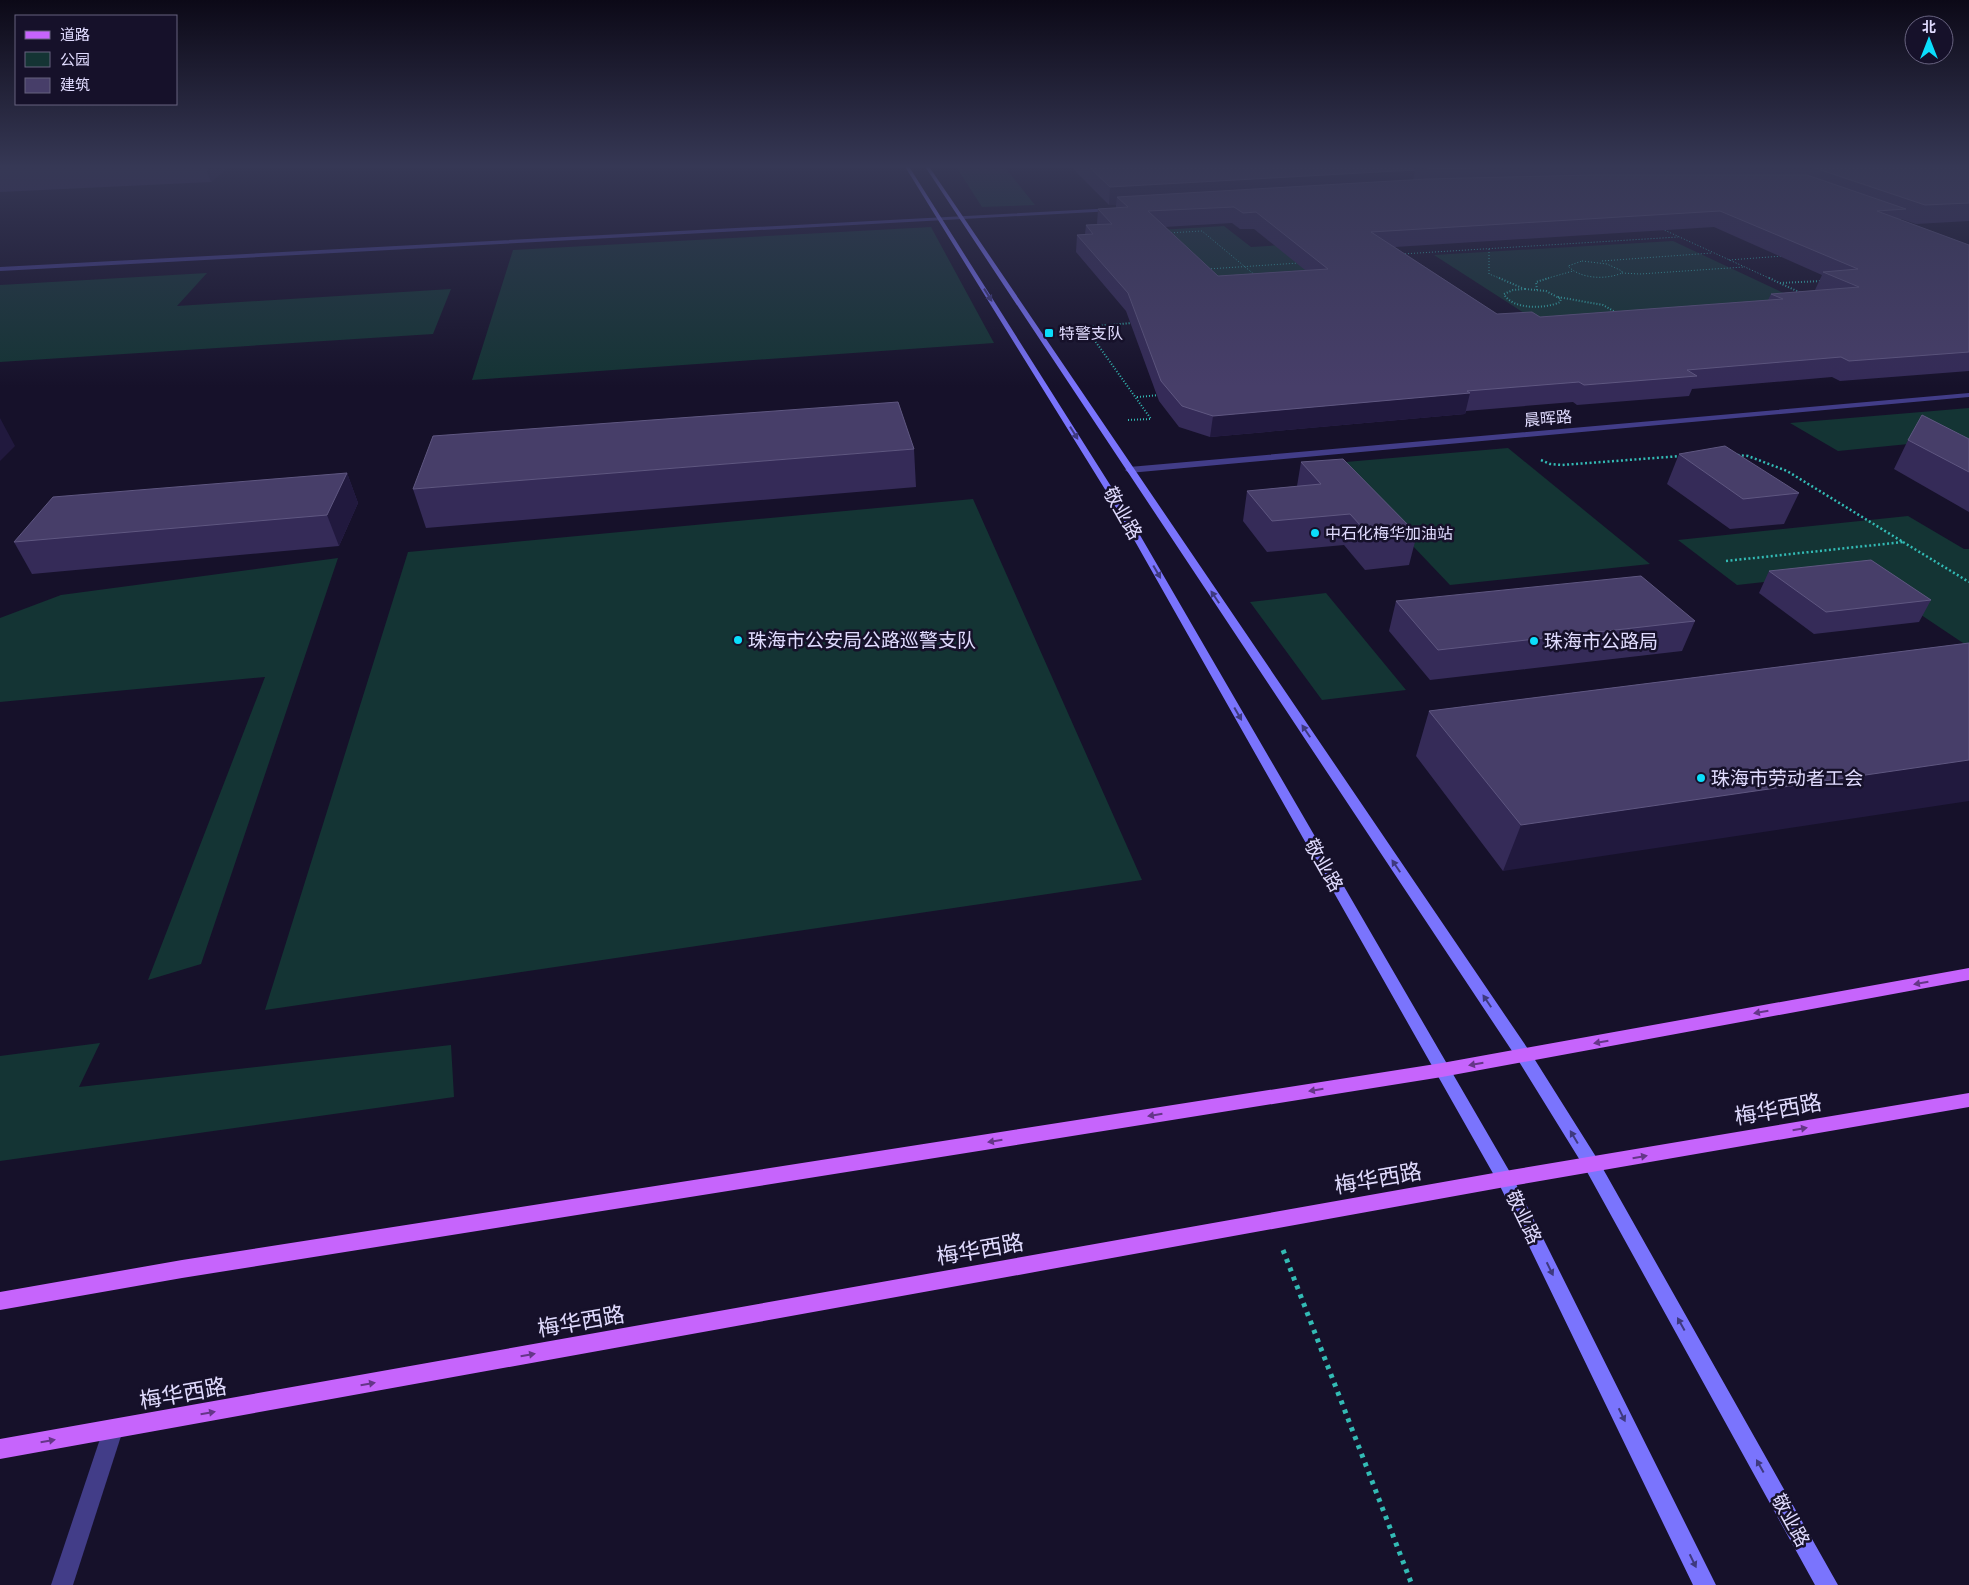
<svg xmlns="http://www.w3.org/2000/svg" width="1969" height="1585" viewBox="0 0 1969 1585" font-family="'PT Sans Narrow','Noto Sans SC',sans-serif">
<style>
.green{fill:#143434}
.lines{fill:none;stroke-linecap:round;stroke-linejoin:round}
.path-far3{stroke:#33bbb5;stroke-width:1;stroke-dasharray:1 2;stroke-linecap:butt}
.path-far2{stroke:#33bbb5;stroke-width:2;stroke-dasharray:1 2;stroke-linecap:butt}
.path-far1{stroke:#33bbb5;stroke-width:2.5;stroke-dasharray:2 2.5;stroke-linecap:butt}
.path{stroke:#33bbb5;stroke-width:5;stroke-dasharray:4 5.5;stroke-linecap:butt}
.lane{fill:#423d88;fill-rule:evenodd}
.street{fill:#423d88;fill-rule:evenodd}
.secondary{fill:#7a74fd;fill-rule:evenodd}
.primary{fill:#c664fc;fill-rule:evenodd}
.wall{fill:#352b58;fill-rule:evenodd}
.shaded-wall{fill:#21193e}
.building{fill:#473e69;stroke:#5f5781;fill-rule:evenodd}
.oneway{fill:#3e397e}
.oneway2{fill:#653688}
.poi-dot{fill:#0bdefb;stroke:#16112a;stroke-width:2}
.labels{text-anchor:middle;dominant-baseline:central;stroke-width:5;stroke-linejoin:round;paint-order:stroke}
.far-poi-label{font-size:16px;fill:#e0dbfe;stroke:#16112a;text-anchor:start}
.far-street-label{font-size:16px;fill:#e0dbfe;stroke:#16112a}
.street-label{font-size:19px;fill:#e0dbfe;stroke:#16112a}
.poi-label{font-size:19px;fill:#e0dbfe;stroke:#16112a;text-anchor:start}
.near-street-label{font-size:22px;fill:#e0dbfe;stroke:#16112a}
</style>
<rect width="100%" height="100%" fill="#16112a"/>
<path class="green" d="M955,165H1003L1035,205L982,207Z
M1224,226L1251,247L1348,241L1383,265L1211,277L1159,230Z
M931,227L994,343L472,380L513,250Z
M1673,241L1809,305L1546,327L1434,255Z
M207,273L177,306L451,289L433,334L0,362V285Z
M1969,408V438L1838,451L1790,423Z
M1508,448L1650,564L1450,585L1334,463Z
M973,499L1142,880L265,1010L408,552Z
M1908,516L1964,549H1969V647L1857,572L1737,585L1678,540Z
M338,558L201,964L148,980L265,677L0,702V618L61,595Z
M1326,593L1406,690L1322,700L1250,602Z
M100,1043L79,1087L451,1045L454,1097L0,1161V1056Z"/>
<g class="lines">
<path class="path-far3" d="M1662,229L1771,279
M1168,233L1202,231L1256,276
M1489,249V274L1502,279
M1402,254L1678,237
M1729,260L1783,256
M1582,261L1607,264L1622,271V273C1606,280 1580,279 1568,266Z
M1602,261L1712,253
M1208,269L1299,263
M1622,273L1640,274L1744,267
M1545,279L1573,271"/>
<path class="path-far2" d="M1499,278L1522,288
M1769,278L1801,293
M1780,283L1821,281
M1525,289L1546,291L1561,299L1560,302C1546,309 1512,310 1504,294L1513,290Z
M1537,290L1536,282L1549,278
M1558,297L1603,305L1617,313
M1137,397L1160,395
M1128,420L1151,419L1085,327L1133,323"/>
<path class="path-far1" d="M1541,460L1550,464L1562,465L1681,456
M1903,542L1969,582
M1726,561L1903,542L1787,471L1748,456L1737,455"/>
<path class="path" d="M1283,1250L1412,1585"/>
<path class="lane" d="M113,1420L120,1423L123,1430L73,1585H51L103,1430L106,1423Z"/>
<path class="street" d="M1115,208L1113,211L0,271V267Z
M1969,393V397L1129,473L1125,470L1129,467Z"/>
<path class="secondary" d="M904,165H908L1119,499L1511,1174L1716,1585H1693L1499,1184L1111,499Z
M924,165H928L1530,1052L1598,1160L1838,1585H1815L1586,1170L1518,1060Z"/>
<path class="primary" d="M1969,968V980L1442,1077L182,1278L0,1310V1292L182,1260L1442,1063Z
M1969,1093V1107L1505,1187L0,1459V1439L1505,1171Z"/>
</g>
<path class="wall" d="M0,165H231L211,182L0,192Z
M1069,165H1969V221L1916,224L1901,219V220L1969,245V371L1840,381L1832,377L1692,389L1689,396L1577,405L1573,402L1466,411L1465,414L1210,437L1179,427L1159,401L1126,311L1076,252L1077,235L1085,234L1086,225L1097,224L1098,209L1116,208V205H1109ZM1232,223L1240,229H1254L1305,270L1218,276L1164,227ZM1714,227L1822,275L1815,290H1817L1771,294L1768,300L1540,317L1497,314L1395,247Z
M1969,439V512L1894,469L1908,440Z
M914,449L916,487L426,528L413,489Z
M1679,454L1799,493L1784,524L1730,529L1667,484Z
M1301,462L1417,534L1409,565L1365,570L1344,545L1267,552L1243,521L1247,491L1297,486Z
M347,473L358,503L339,546L32,574L14,542Z
M1769,571L1931,600L1919,622L1814,634L1759,593Z
M1396,601L1695,621L1682,651L1430,680L1389,631Z
M1969,643L1503,871L1416,756L1429,711Z"/>
<path class="shaded-wall" d="M205,165H231L211,182Z
M1415,170L1412,188L1117,197L1116,205H1109L1110,187Z
M1470,393L1465,414L1210,437L1213,416Z
M0,418L15,446L0,461Z
M347,473L358,503L339,546L327,515Z
M1969,760V801L1503,871L1521,825Z"/>
<path class="building" d="M1087,165H1406L1415,170L1110,187Z
M1422,165H1591L1429,169Z
M1602,165H1788L1790,166Z
M1806,165H1969V203L1925,205Z
M1592,175H1807L1906,209L1877,211L1969,245V352L1849,361L1841,357L1687,370L1697,376L1584,385L1579,382L1467,391L1470,393L1213,416L1182,406L1161,381L1128,293L1077,235L1093,234L1086,225L1112,224L1098,209L1128,207L1117,197L1427,179ZM1234,207L1243,213L1256,212L1328,269L1218,276L1148,211ZM1720,211L1858,269L1823,272L1859,287L1771,294L1783,299L1540,317L1532,312L1497,314L1371,232Z
M898,402L914,449L413,489L433,436Z
M1922,415L1969,439V472L1908,440Z
M1725,446L1799,493L1743,499L1679,454Z
M1343,459L1417,534L1372,538L1350,514L1272,521L1247,491L1321,484L1301,462Z
M347,473L327,515L14,542L53,497Z
M1871,560L1931,600L1826,612L1769,571Z
M1641,576L1695,621L1438,650L1396,601Z
M1969,643V760L1521,825L1429,711Z"/>
<defs><path id="oneway-solid" d="M-6-.8H1V-3.2L6.5 0L1 3.2V.8H-6Z" transform="scale(1.25)"/></defs>
<g class="oneway">
<use href="#oneway-solid" transform="translate(988 295) rotate(58)"/>
<use href="#oneway-solid" transform="translate(1074 433) rotate(58)"/>
<use href="#oneway-solid" transform="translate(1157 572) rotate(60)"/>
<use href="#oneway-solid" transform="translate(1215 597) rotate(-124)"/>
<use href="#oneway-solid" transform="translate(1238 714) rotate(60)"/>
<use href="#oneway-solid" transform="translate(1306 731) rotate(-124)"/>
<use href="#oneway-solid" transform="translate(1396 866) rotate(-124)"/>
<use href="#oneway-solid" transform="translate(1487 1001) rotate(-124)"/>
<use href="#oneway-solid" transform="translate(1574 1137) rotate(-121)"/>
<use href="#oneway-solid" transform="translate(1550 1269) rotate(64)"/>
<use href="#oneway-solid" transform="translate(1681 1324) rotate(-119)"/>
<use href="#oneway-solid" transform="translate(1622 1415) rotate(64)"/>
<use href="#oneway-solid" transform="translate(1760 1466) rotate(-119)"/>
<use href="#oneway-solid" transform="translate(1693 1561) rotate(64)"/>
</g>
<g class="oneway2">
<use href="#oneway-solid" transform="translate(1921 983) rotate(170)"/>
<use href="#oneway-solid" transform="translate(1761 1012) rotate(170)"/>
<use href="#oneway-solid" transform="translate(1601 1042) rotate(170)"/>
<use href="#oneway-solid" transform="translate(1476 1064) rotate(170)"/>
<use href="#oneway-solid" transform="translate(1316 1090) rotate(171)"/>
<use href="#oneway-solid" transform="translate(1155 1115) rotate(171)"/>
<use href="#oneway-solid" transform="translate(1800 1129) rotate(-10)"/>
<use href="#oneway-solid" transform="translate(995 1141) rotate(171)"/>
<use href="#oneway-solid" transform="translate(1640 1157) rotate(-10)"/>
<use href="#oneway-solid" transform="translate(528 1355) rotate(-10)"/>
<use href="#oneway-solid" transform="translate(368 1384) rotate(-10)"/>
<use href="#oneway-solid" transform="translate(208 1413) rotate(-10)"/>
<use href="#oneway-solid" transform="translate(48 1441) rotate(-10)"/>
</g>
<linearGradient id="sky" x2="0" y2="1"><stop stop-color="#0c0917"/><stop offset="0.43" stop-color="#363855"/><stop offset="1" stop-color="#363855" stop-opacity="0"/></linearGradient>
<rect width="1969" height="387" fill="url(#sky)"/>
<g class="poi-dot">
<rect x="1044" y="328" width="10" height="10" rx="2.5"/>
<circle cx="1315" cy="533" r="5"/>
<circle cx="738" cy="640" r="5"/>
<circle cx="1534" cy="641" r="5"/>
<circle cx="1701" cy="778" r="5"/>
</g>
<g class="labels">
<g class="far-poi-label">
<text x="1059" y="333">特警支队</text>
<text x="1325" y="533">中石化梅华加油站</text>
</g>
<g class="far-street-label">
<text transform="translate(1548 418) rotate(-5)">晨晖路</text>
</g>
<g class="street-label">
<text transform="translate(1123 513) rotate(60)">敬业路</text>
<text transform="translate(1324 865) rotate(60)">敬业路</text>
<text transform="translate(1524 1217) rotate(64)">敬业路</text>
<text transform="translate(1791 1520) rotate(61)">敬业路</text>
</g>
<g class="poi-label">
<text x="748" y="640">珠海市公安局公路巡警支队</text>
<text x="1544" y="641">珠海市公路局</text>
<text x="1711" y="778">珠海市劳动者工会</text>
</g>
<g class="near-street-label">
<text transform="translate(1778 1109) rotate(-10)">梅华西路</text>
<text transform="translate(1378 1178) rotate(-10)">梅华西路</text>
<text transform="translate(980 1249) rotate(-10)">梅华西路</text>
<text transform="translate(581 1321) rotate(-10)">梅华西路</text>
<text transform="translate(183 1393) rotate(-10)">梅华西路</text>
</g>
</g>
<rect x="15" y="15" width="162" height="90" fill="#16112a" stroke="#67627f"/>
<rect x="25" y="31" width="25" height="8" fill="#c664fc" stroke="#67627f"/>
<text x="60" y="40" font-size="15" fill="#e0dbfe">道路</text>
<rect x="25" y="52" width="25" height="15" fill="#143434" stroke="#67627f"/>
<text x="60" y="65" font-size="15" fill="#e0dbfe">公园</text>
<rect x="25" y="78" width="25" height="15" fill="#473e69" stroke="#67627f"/>
<text x="60" y="90" font-size="15" fill="#e0dbfe">建筑</text>
<g transform="translate(1929 40)"><circle r="24" fill="#16112a" stroke="#67627f"/>
<path d="M0-4L9 19L0 12L-9 19Z" fill="#0bdefb"/>
<text y="-8" font-size="14" font-weight="bold" text-anchor="middle" fill="#e0dbfe">北</text>
</g>
</svg>
